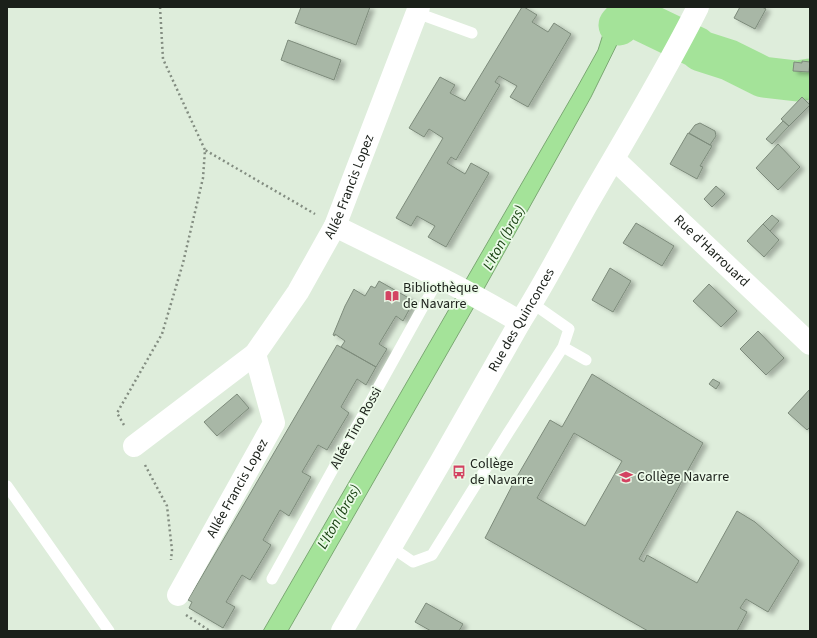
<svg xmlns="http://www.w3.org/2000/svg" width="817" height="638" viewBox="0 0 817 638" font-family="'Source Sans 3',sans-serif">
<style>
.water{fill:#a4e399;stroke:#7ba873}
.lines{fill:none;stroke-linecap:round;stroke-linejoin:round}
.river{stroke:#a4e399;stroke-width:41}
.building{fill:#a8b7a6;stroke:#7d8b7b;fill-rule:evenodd;filter:url(#shadow)}
.path{stroke:#838d81;stroke-width:2.5;stroke-dasharray:2 3;stroke-linecap:butt}
.service{stroke:#fff;stroke-width:11}
.minor{stroke:#fff;stroke-width:22}
.tertiary{stroke:#fff;stroke-width:22}
.labels{text-anchor:middle;dominant-baseline:central;stroke-width:3.5;stroke-linejoin:round;paint-order:stroke}
.street-label{font-size:14px;fill:#1b201a;stroke:#ebfae8}
.poi-label{font-size:14px;fill:#1b201a;stroke:#ebfae8;text-anchor:start}
.water-label{font-size:15px;font-style:italic;fill:#1b4414;stroke:#ebfae8}
</style>
<defs>
<filter id="shadow"><feDropShadow dx="4.5" dy="2.5" stdDeviation="2" flood-color="#0004"/></filter>
</defs>
<rect width="100%" height="100%" fill="#deeddb"/>
<path class="water" d="M623,7H635L669,26L662,39L628,22L591,97L471,312L288,631H263L578,86L598,50L605,28L618,16Z
M699,42L767,68L791,71L809,72L810,71V86H772L755,82L706,62L692,55Z"/>
<g class="lines">
<path class="river" d="M619,25L630,13L644,22L696,47L701,51L729,60L763,77L797,81L810,79"/>
</g>
<path class="building" d="M301,7H370L356,45L295,23Z
M522,7H524L537,15L532,22L548,32L554,23L571,34L528,107L510,97L517,86L499,76L495,82L500,85L456,160L451,157L447,163L465,174L471,163L489,173L446,247L428,237L435,226L417,216L411,226L396,218L443,138L429,129L424,137L409,128L440,77L455,85L450,93L465,101Z
M740,7H762L766,9L755,29L734,18Z
M288,40L341,60L334,80L281,60Z
M802,61L810,62L809,72L793,71L794,62L802,63Z
M802,97L810,105L789,126L781,119Z
M783,121L789,126L772,144L766,139Z
M700,123L715,131L716,136L710,145L689,133L695,125Z
M688,133L712,146L700,166L703,167L697,179L670,164Z
M778,144L800,167L778,190L756,168Z
M716,186L725,194L712,207L704,199Z
M772,215L779,221L770,231L763,224Z
M636,223L674,246L662,266L623,243Z
M763,224L779,240L764,257L747,241Z
M610,268L631,281L613,312L592,300Z
M379,281L414,301L403,321L396,316L379,344L387,349L376,367L341,347L345,341L335,334V336L333,335L345,306L354,289L355,290L365,296L371,286L375,288Z
M709,284L737,311L721,327L693,301Z
M758,331L784,358L766,375L740,349Z
M337,345L376,367L366,385L357,379L341,407L349,413L327,450L318,445L302,472L311,477L289,516L280,510L263,540L271,545L250,580L242,575L226,602L235,607L223,628L189,608L192,602L188,600Z
M592,374L703,443L639,559L644,562L647,555L697,583L737,511L755,522L799,561L768,612L746,599L740,608L747,612L737,631H648L485,538L515,480L550,420L562,427ZM574,433L622,461L585,526L537,498Z
M713,379L720,383L716,389L709,384Z
M810,389V427L807,430L788,413Z
M237,394L249,408L217,436L204,422Z
M426,603L463,624L459,631H431L415,622Z"/>
<g class="lines">
<path class="path" d="M160,7L163,59L205,150
M124,425L117,413L162,334L183,263L203,178L205,150L315,214
M145,465L167,506L172,550L171,560
M186,615L210,631"/>
<path class="service" d="M417,13L472,33
M563,347L586,360
M7,486L109,631
M391,547L413,562L432,555L508,433L563,347L569,329L532,303
M272,579L439,278"/>
<g class="minor">
<path id="s1" d="M614,159L810,344"/>
<path d="M335,226C397,257 461,286 520,322"/>
<path id="s2" d="M134,446L255,354L298,292L335,226L419,7"/>
<path id="s3" d="M178,595L274,423L255,354"/>
</g>
<path class="tertiary" id="s4" d="M342,631L441,461L520,322C545,283 566,241 589,201C626,137 665,73 698,7"/>
</g>
<defs>
<g id="library-bare" transform="scale(1.08)"><path d="M-6-4Q-3-5.5-.7-3.5V5Q-3 3-6 4ZM6-4Q3-5.5 .7-3.5V5Q3 3 6 4Z" fill="#d34362" stroke="#ebfae8" stroke-width="2.5" paint-order="stroke"/></g>
<g id="bus-bare" transform="scale(1.08)"><path d="M-5-6H5V4H4V6H2V4H-2V6H-4V4H-5ZM-3.5-4V0h7V-4ZM-3.5 1.2v1.5H-2V1.2ZM2 1.2v1.5H3.5V1.2Z" fill="#d34362" stroke="#ebfae8" stroke-width="2.5" paint-order="stroke"/></g>
<g id="school-bare" transform="scale(1.08)"><path d="M0-5L7-2L0 1L-7-2ZM-4 1L0 2.5L4 1V4Q0 6-4 4Z" fill="#d34362" stroke="#ebfae8" stroke-width="2.5" paint-order="stroke"/></g>
</defs>
<g fill-rule="evenodd">
<use href="#library-bare" x="392" y="296"/>
<use href="#bus-bare" x="459" y="472"/>
<use href="#school-bare" x="626" y="477"/>
</g>
<g class="labels">
<g class="street-label">
<text stroke="none"><textPath href="#s2" startOffset="345">Allée Francis Lopez</textPath></text>
<text stroke="none"><textPath href="#s1" startOffset="134">Rue d'Harrouard</textPath></text>
<text stroke="none"><textPath href="#s4" startOffset="359">Rue des Quinconces</textPath></text>
<text transform="translate(356 428) rotate(-61)">Allée Tino Rossi</text>
<text stroke="none"><textPath href="#s3" startOffset="122">Allée Francis Lopez</textPath></text>
</g>
<g class="poi-label">
<text x="403" y="288">Bibliothèque<tspan x="403" dy="16">de Navarre</tspan></text>
<text x="470" y="464">Collège<tspan x="470" dy="16">de Navarre</tspan></text>
<text x="637" y="477">Collège Navarre</text>
</g>
<g class="water-label">
<text transform="translate(504 238) rotate(-61)">L'Iton (bras)</text>
<text transform="translate(339 517) rotate(-60)">L'Iton (bras)</text>
</g>
</g>
<rect width="817" height="638" fill="none" stroke="#1b201a" stroke-width="16"/>
</svg>
